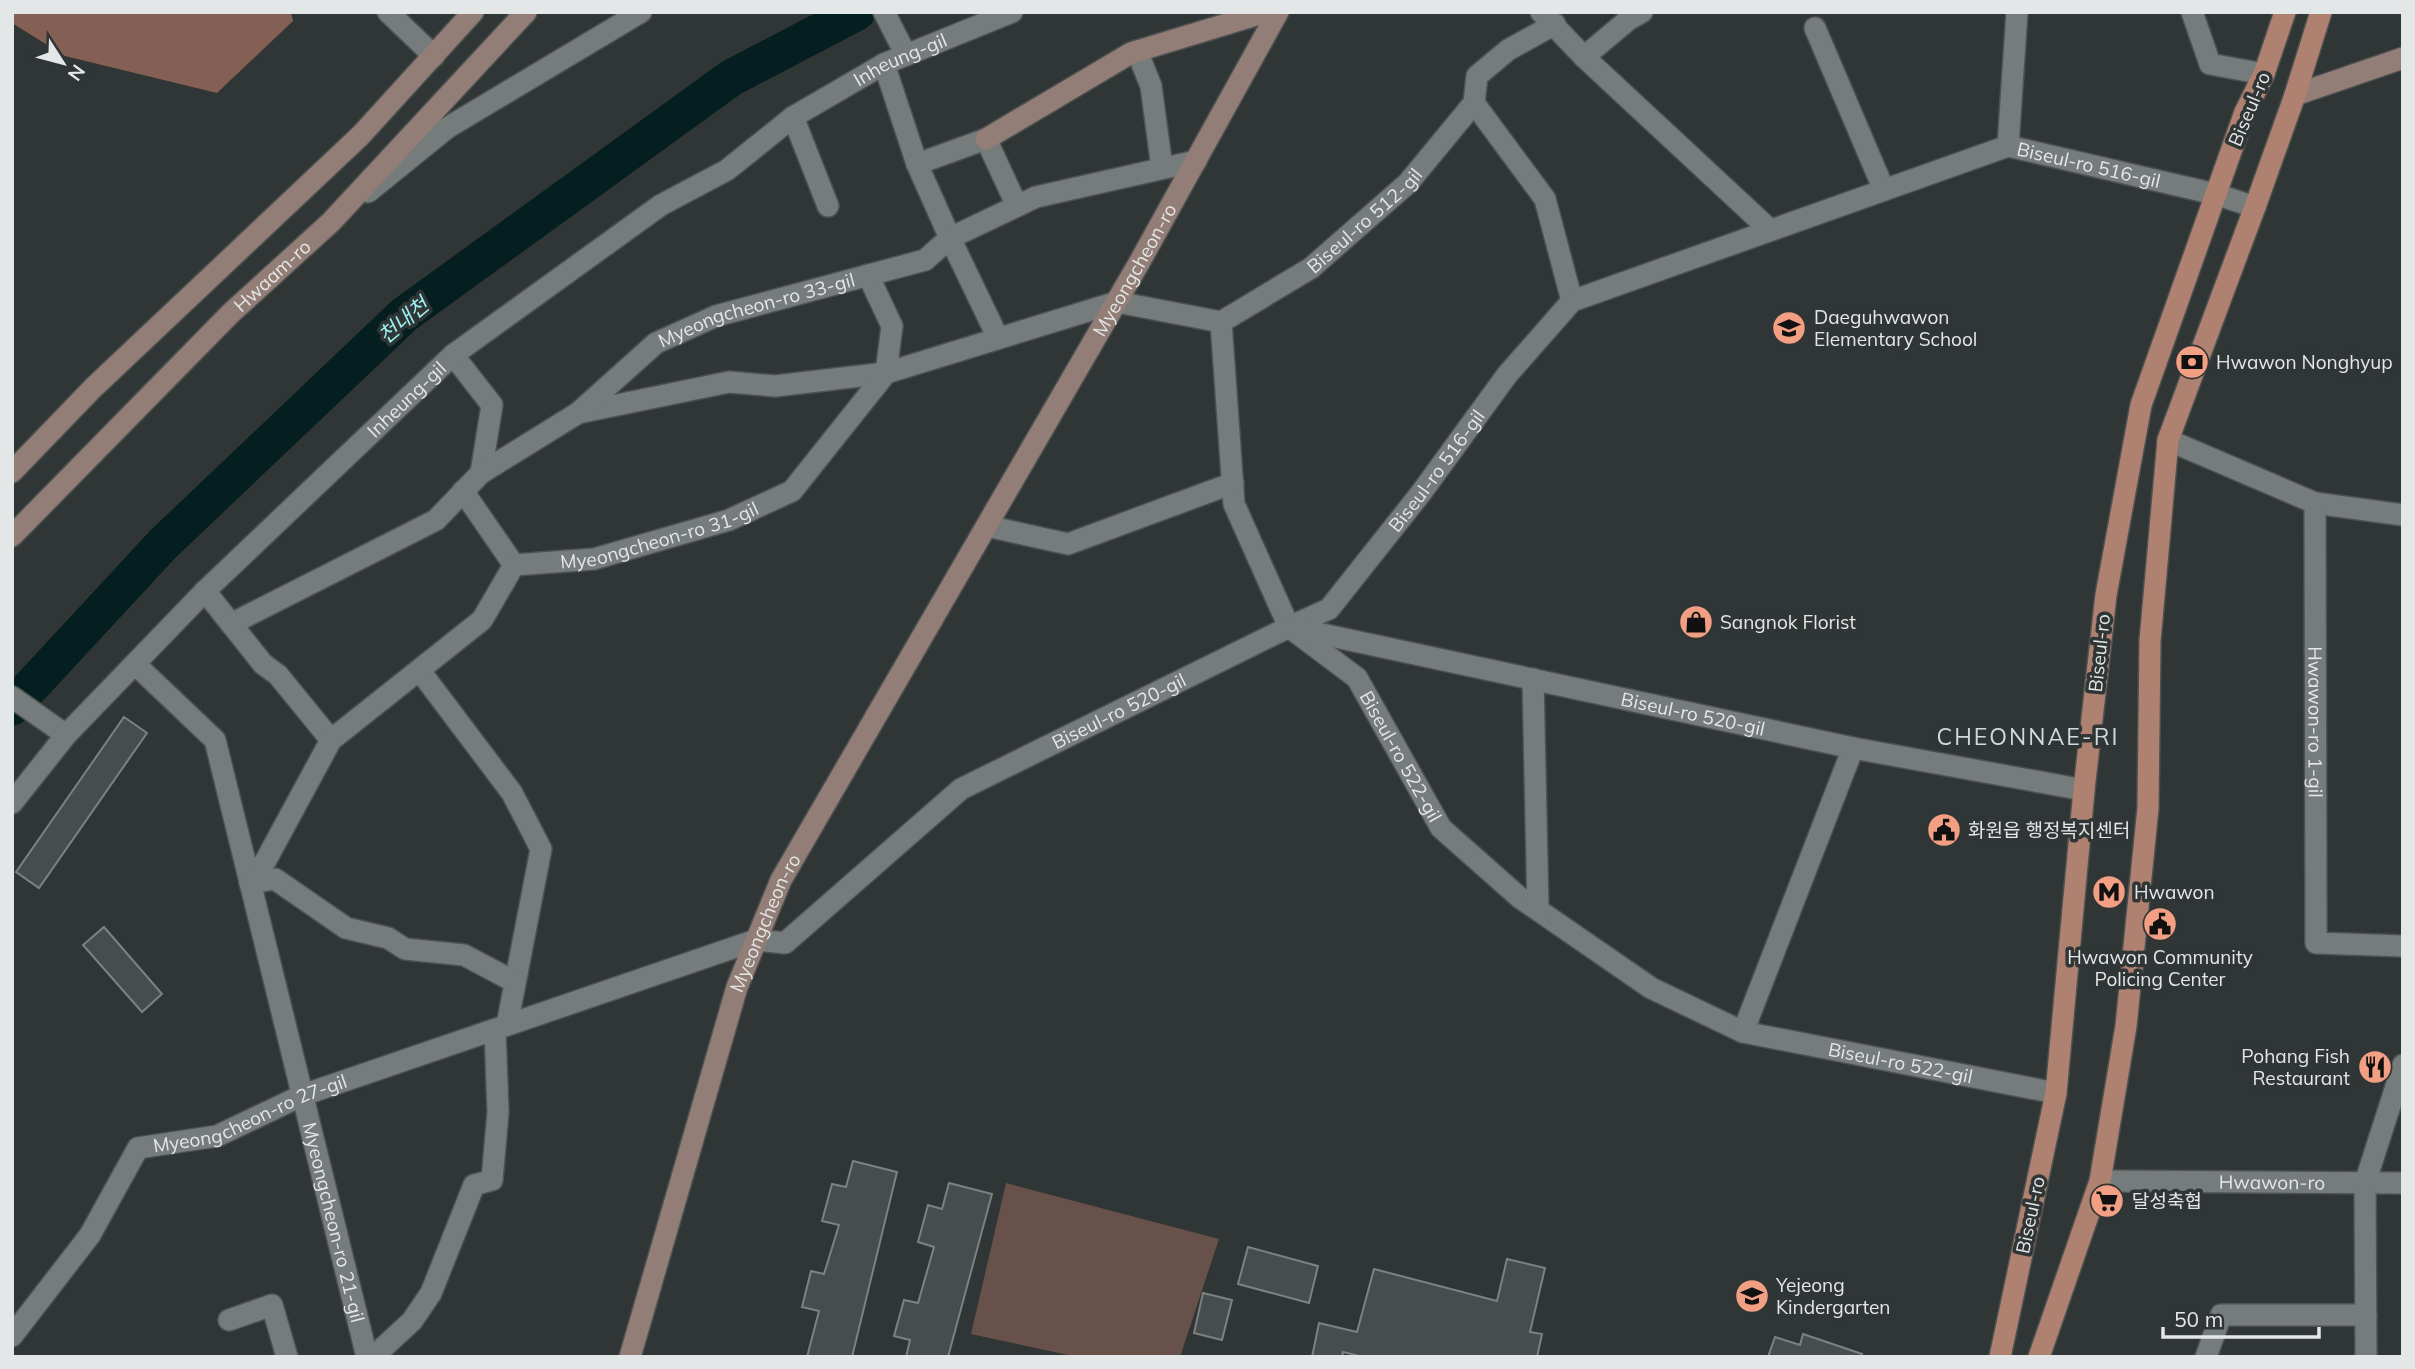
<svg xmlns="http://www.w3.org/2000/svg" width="2415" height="1369" viewBox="0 0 2415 1369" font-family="Mulish,'Noto Sans KR',sans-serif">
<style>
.green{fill:#67514a}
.forest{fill:#845f53}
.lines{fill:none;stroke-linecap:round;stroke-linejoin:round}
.river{stroke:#051f20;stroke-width:37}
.building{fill:#474c4c;stroke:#7c8282;stroke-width:2}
.street-casing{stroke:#4d5151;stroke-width:24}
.secondary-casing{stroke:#4d5151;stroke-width:24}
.primary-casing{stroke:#4d5151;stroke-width:24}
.street{stroke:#767b7b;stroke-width:21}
.secondary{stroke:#927e76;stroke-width:21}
.primary{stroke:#af8171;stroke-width:21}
.labels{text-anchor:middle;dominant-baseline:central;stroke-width:7;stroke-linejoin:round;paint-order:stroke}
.street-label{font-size:19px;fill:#e4e7e7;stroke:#303535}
.poi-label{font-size:19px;fill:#e4e7e7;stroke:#303535;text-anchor:start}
.water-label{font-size:21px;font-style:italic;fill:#9bf0f2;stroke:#303535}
.quarter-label{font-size:23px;letter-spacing:2px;fill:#d3d9d9;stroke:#303535}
</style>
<rect width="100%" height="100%" fill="#303535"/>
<path class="green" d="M1006,1183L1219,1239L1180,1357H1077L971,1334Z"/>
<path class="forest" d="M12,12H291L293,21L217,93L65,56L12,23Z"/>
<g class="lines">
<path class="river" d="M12,707L163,544L404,315L731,78L857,12"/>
</g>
<path class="building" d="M124,717L147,733L39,888L16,872Z
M104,927L162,994L142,1012L83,945Z
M853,1161L897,1172L852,1357H807L819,1311L802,1307L811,1271L824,1274L839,1225L822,1221L832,1184L846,1187Z
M949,1183L992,1194L948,1357H906L910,1340L894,1336L904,1300L918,1303L934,1247L918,1242L928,1205L942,1209Z
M1248,1247L1318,1266L1309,1303L1238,1284Z
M1507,1259L1545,1268L1530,1332L1542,1334L1537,1357H1363L1343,1352L1342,1357H1312L1319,1323L1357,1332L1374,1269L1497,1301Z
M1203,1293L1232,1300L1222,1340L1194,1333Z
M1803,1334L1862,1354L1861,1357H1768L1775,1337L1800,1345Z"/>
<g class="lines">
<g class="street-casing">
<g id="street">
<path d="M388,12L434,56"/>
<path d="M884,12L906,55"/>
<path d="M1541,12L1584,57L1770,230"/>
<path d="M2192,12L2210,64L2264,74"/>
<path d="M1815,28L1884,190"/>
<path d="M1137,51L1151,86L1162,168"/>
<path d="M1584,57L1628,20L1642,12"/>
<path d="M884,64L917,164L950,238L998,338"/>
<path d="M1474,103L1545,199L1572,301"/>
<path d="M793,117L828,206"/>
<path d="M2008,146L2017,12"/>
<path d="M917,164L986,139L1017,206"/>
<path d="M368,192L447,128L641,12"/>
<path id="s1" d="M1221,322L1234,504L1289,627L1357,678L1441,828L1519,897L1651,988L1743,1032L2056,1093"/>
<path d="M453,355L492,405L481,473"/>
<path d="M578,413L729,382L775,386L886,373L892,326L868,275"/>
<path d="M2168,440L2315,503L2403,515"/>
<path d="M463,491L514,565"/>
<path id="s2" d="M2315,503L2316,943L2403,946"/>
<path d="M987,526L1068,544L1233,483"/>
<path d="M205,591L263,664L278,675L331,740"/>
<path id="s3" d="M231,624L436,520L481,473L578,413L656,343L716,316L925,260L950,238L1036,197L1196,161"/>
<path id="s4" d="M1289,627L1329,609L1421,493L1507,375L1572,301L2008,146L2215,194L2255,207"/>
<path id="s5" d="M135,664L215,740L367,1357"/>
<path d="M420,671L512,793L541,849L507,1025"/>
<path d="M1533,679L1538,910"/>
<path d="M12,697L66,735"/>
<path id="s6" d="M12,803L66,735L205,591L453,355L661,205L727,170L793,117L884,64L1012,12"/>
<path id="s7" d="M250,883L266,860L331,740L482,620L514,565L594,559L729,520L792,491L886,373L1117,302L1221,322L1311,268L1408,183L1474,103L1477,76L1508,50L1555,24"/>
<path d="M250,883L275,879L346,928L388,938L405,949L464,955L515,982"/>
<path d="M1743,1032L1853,748"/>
<path id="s8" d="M2100,1181L2403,1183"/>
<path d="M229,1320L272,1305L287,1357"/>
<path id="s9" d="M12,1336L90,1235L138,1148L217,1136L303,1095L756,940L785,943L961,789L1289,627L1853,748L2084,790"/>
<path d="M373,1357L412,1321L431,1293L474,1185L492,1180L498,1112L495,1030"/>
<path d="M2206,1357L2221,1315H2366"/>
<path d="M2366,1357L2365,1183L2403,1065"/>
</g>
</g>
<g class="secondary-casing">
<g id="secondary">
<path d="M2295,95L2403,58"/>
<path d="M986,139L1131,53L1266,12"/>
<path d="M12,472L93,388L361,135L473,12"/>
<path id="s10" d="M12,536L231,313L331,222L526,12"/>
<path id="s11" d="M630,1357L737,987L781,880L1139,263L1278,12"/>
</g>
</g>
<g class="primary-casing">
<path id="primary" d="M2000,1357L2056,1093L2084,790L2106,595L2141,405L2245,112L2264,74L2285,12
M2039,1357L2100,1181L2126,1026L2148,808L2150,641L2168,440L2255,207L2295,95L2321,12"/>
</g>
<use href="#street" class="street"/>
<use href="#secondary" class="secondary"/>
<use href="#primary" class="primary"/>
</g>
<defs>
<g id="school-disc" transform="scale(1.75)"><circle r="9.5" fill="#f39f84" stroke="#303535"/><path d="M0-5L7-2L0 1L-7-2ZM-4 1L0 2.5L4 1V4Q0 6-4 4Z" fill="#111"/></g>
<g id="bank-disc" transform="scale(1.75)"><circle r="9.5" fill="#f39f84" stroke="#303535"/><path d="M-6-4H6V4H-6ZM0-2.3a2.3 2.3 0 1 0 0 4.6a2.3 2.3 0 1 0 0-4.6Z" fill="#111"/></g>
<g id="shop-disc" transform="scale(1.75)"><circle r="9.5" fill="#f39f84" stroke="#303535"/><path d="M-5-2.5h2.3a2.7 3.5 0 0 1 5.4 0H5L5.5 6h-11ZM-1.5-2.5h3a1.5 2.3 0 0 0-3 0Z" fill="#111"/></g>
<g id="civic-disc" transform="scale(1.75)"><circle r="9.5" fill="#f39f84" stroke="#303535"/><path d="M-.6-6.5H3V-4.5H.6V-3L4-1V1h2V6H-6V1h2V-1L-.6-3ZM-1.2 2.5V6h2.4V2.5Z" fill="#111"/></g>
<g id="metro-disc" transform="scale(1.75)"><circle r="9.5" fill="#f39f84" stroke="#303535"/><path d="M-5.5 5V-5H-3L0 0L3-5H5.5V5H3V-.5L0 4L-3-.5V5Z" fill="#111"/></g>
<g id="restaurant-disc" transform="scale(1.75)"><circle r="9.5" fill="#f39f84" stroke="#303535"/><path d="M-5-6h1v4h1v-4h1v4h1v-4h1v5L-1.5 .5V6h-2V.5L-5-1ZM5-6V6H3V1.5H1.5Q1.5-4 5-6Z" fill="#111"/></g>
<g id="supermarket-disc" transform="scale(1.75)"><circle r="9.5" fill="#f39f84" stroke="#303535"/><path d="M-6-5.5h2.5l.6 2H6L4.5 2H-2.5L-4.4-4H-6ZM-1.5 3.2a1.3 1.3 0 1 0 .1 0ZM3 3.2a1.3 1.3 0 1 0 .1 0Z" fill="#111"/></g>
</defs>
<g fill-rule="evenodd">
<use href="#school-disc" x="1789" y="328"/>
<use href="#bank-disc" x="2192" y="362"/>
<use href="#shop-disc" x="1696" y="622"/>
<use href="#civic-disc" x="1944" y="830"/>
<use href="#metro-disc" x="2109" y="892"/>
<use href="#civic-disc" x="2160" y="924"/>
<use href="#restaurant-disc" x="2375" y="1067"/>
<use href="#supermarket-disc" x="2107" y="1201"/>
<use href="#school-disc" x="1752" y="1296"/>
</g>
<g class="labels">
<g class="street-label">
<text stroke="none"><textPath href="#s6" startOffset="1167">Inheung-gil</textPath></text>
<text transform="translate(2249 109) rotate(-67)">Biseul-ro</text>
<text stroke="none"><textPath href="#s4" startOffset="982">Biseul-ro 516-gil</textPath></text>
<text stroke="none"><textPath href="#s7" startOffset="1386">Biseul-ro 512-gil</textPath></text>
<text stroke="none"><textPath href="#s11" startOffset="1206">Myeongcheon-ro</textPath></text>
<text stroke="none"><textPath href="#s10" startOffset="368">Hwaam-ro</textPath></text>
<text stroke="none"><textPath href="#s3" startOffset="620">Myeongcheon-ro 33-gil</textPath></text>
<text stroke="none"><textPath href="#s6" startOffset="565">Inheung-gil</textPath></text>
<text stroke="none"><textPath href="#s4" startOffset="219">Biseul-ro 516-gil</textPath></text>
<text stroke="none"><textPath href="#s7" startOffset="570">Myeongcheon-ro 31-gil</textPath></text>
<text transform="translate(2099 653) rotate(-84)">Biseul-ro</text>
<text stroke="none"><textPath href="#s9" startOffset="1320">Biseul-ro 520-gil</textPath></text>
<text stroke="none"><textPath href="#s9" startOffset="1923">Biseul-ro 520-gil</textPath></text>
<text stroke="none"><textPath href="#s2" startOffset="219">Hwawon-ro 1-gil</textPath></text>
<text stroke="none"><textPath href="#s1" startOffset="492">Biseul-ro 522-gil</textPath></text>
<text stroke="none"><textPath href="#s11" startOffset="455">Myeongcheon-ro</textPath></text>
<text stroke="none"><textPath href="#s1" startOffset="1101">Biseul-ro 522-gil</textPath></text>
<text stroke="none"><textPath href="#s9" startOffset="345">Myeongcheon-ro 27-gil</textPath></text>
<text stroke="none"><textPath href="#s8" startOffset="172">Hwawon-ro</textPath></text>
<text transform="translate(2030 1215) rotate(-78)">Biseul-ro</text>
<text stroke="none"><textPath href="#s5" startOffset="607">Myeongcheon-ro 21-gil</textPath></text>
</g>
<g class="poi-label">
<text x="1814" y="317">Daeguhwawon<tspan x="1814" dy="22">Elementary School</tspan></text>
<text x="2216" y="362">Hwawon Nonghyup</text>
<text x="1720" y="622">Sangnok Florist</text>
<text x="1968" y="830">화원읍 행정복지센터</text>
<text x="2134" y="892">Hwawon</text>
<text x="2160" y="957" text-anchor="middle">Hwawon Community<tspan x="2160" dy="22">Policing Center</tspan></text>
<text x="2350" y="1056" text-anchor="end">Pohang Fish<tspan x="2350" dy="22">Restaurant</tspan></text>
<text x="2132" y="1201">달성축협</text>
<text x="1776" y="1285">Yejeong<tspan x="1776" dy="22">Kindergarten</tspan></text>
</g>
<g class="water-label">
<text transform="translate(403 320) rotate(-40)">천내천</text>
</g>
<g class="quarter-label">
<text x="2028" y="736">CHEONNAE-RI</text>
</g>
</g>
<rect width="2415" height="1369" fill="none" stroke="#e4e7e7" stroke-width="28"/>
<g transform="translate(63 63) rotate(126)" stroke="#303535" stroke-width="5" paint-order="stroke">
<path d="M0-5L12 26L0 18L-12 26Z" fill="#e4e7e7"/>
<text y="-10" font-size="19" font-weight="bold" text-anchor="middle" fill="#e4e7e7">N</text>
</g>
<path d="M2163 1327v10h156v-10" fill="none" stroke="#e4e7e7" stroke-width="3.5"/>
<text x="2174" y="1327" font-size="21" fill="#e4e7e7" stroke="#303535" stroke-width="5" paint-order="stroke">50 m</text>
</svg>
